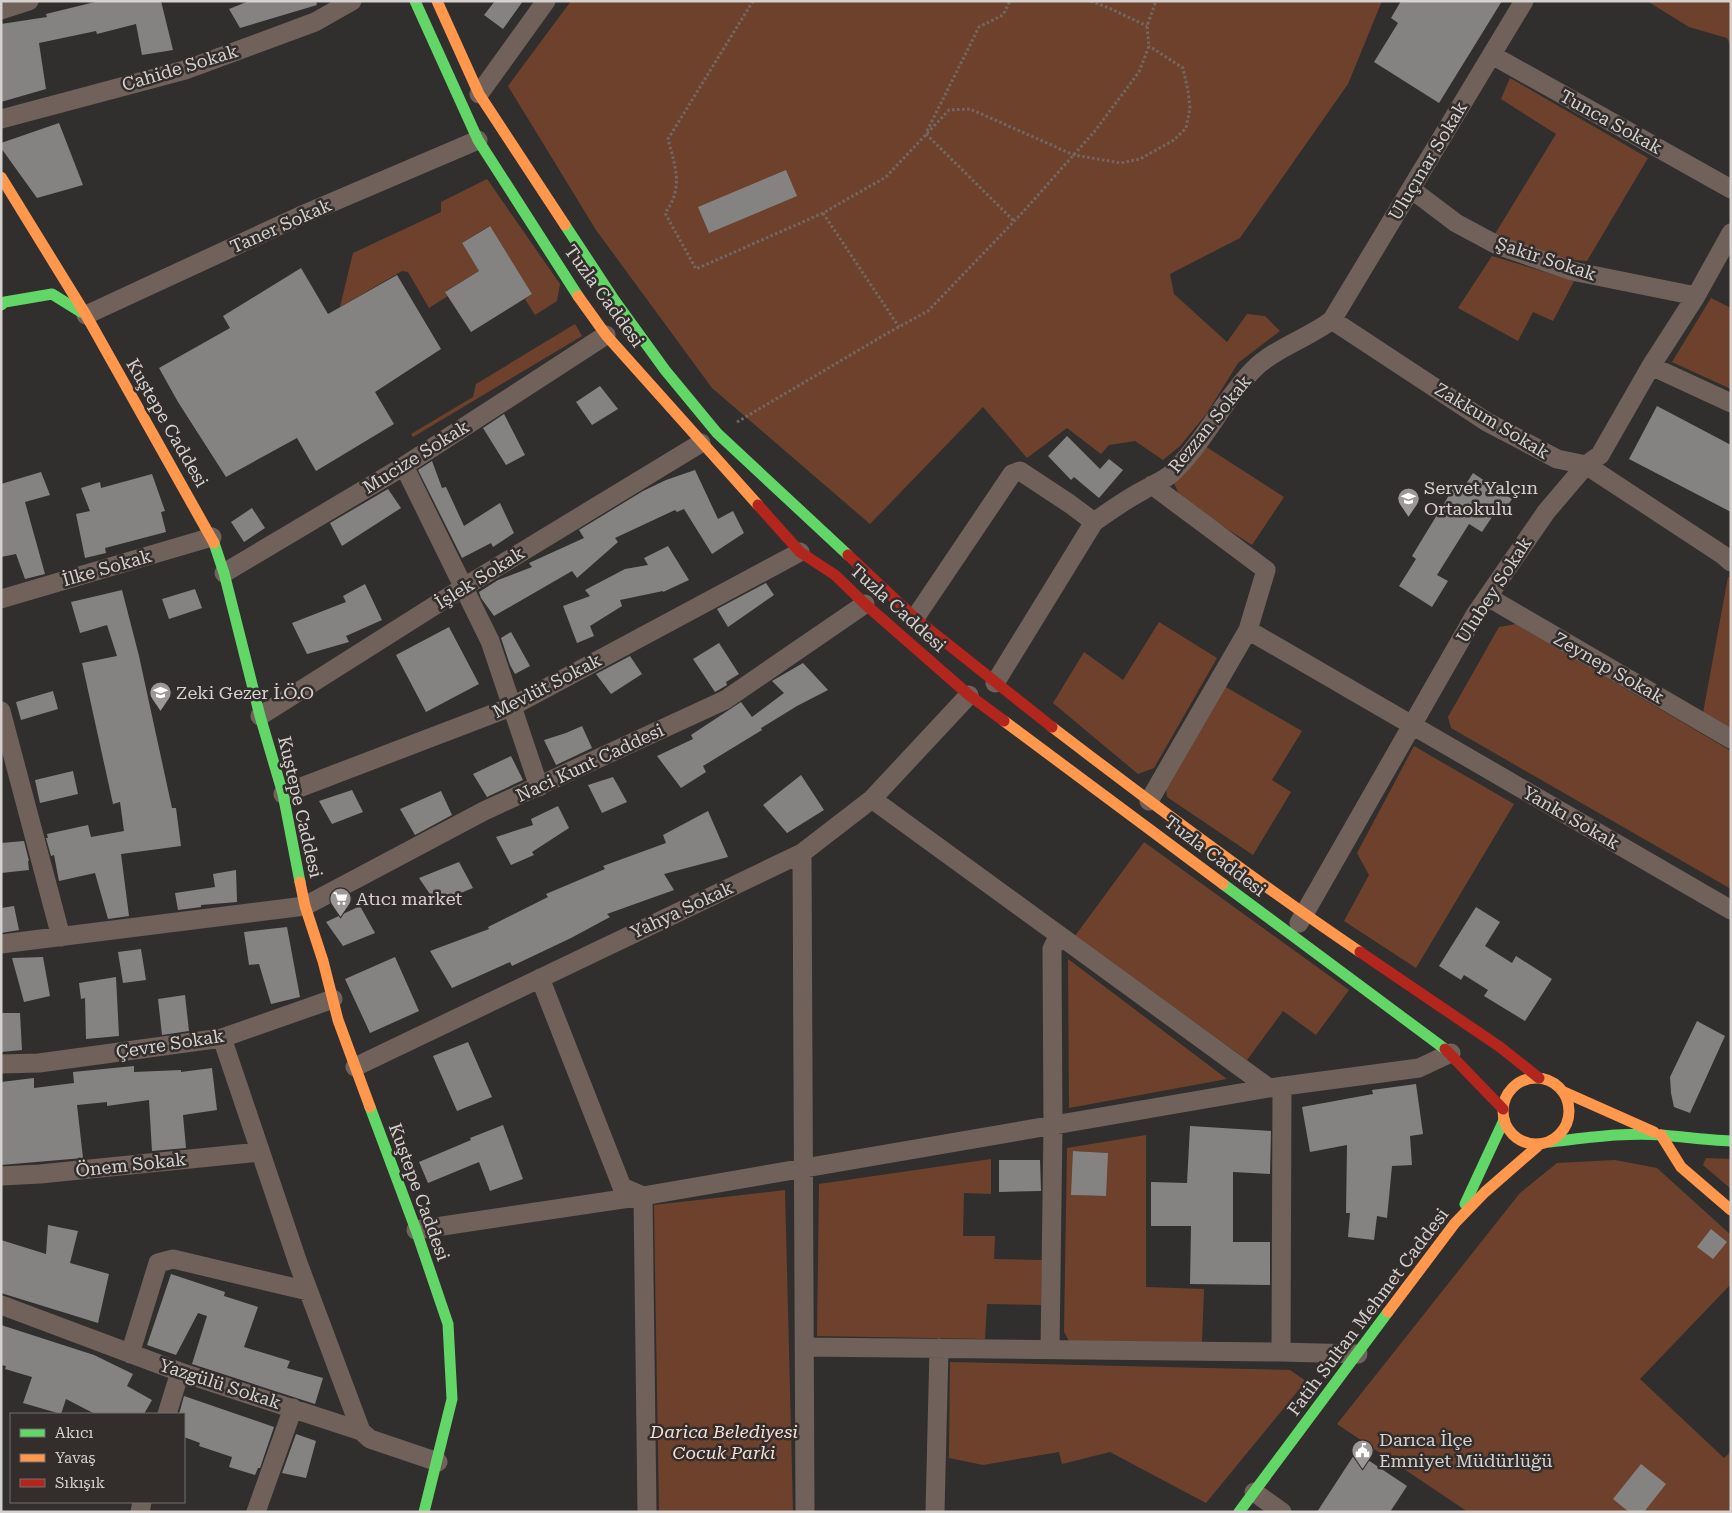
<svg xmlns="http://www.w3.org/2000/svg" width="1732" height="1513" viewBox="0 0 1732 1513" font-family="'Roboto Serif',serif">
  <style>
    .green { fill: #6e412d; fill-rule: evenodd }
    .building { fill: #858382 }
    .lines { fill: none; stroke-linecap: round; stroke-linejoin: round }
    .path { stroke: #726762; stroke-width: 3; stroke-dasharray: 2.5 2.5; stroke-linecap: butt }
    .street { stroke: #71615b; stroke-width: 19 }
    .fast { stroke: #63d668; stroke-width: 11 }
    .slow { stroke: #ff974d; stroke-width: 11 }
    .jam { stroke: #b3261e; stroke-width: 11 }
    .labels { text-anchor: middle; stroke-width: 5; stroke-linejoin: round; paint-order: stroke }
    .street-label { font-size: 18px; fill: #d4d1cf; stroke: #332e2b }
    .poi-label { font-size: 18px; fill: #d4d1cf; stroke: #332e2b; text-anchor: start }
    .park-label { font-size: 18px; font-style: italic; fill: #f6ded4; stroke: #332e2b }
  </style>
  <rect width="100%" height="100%" fill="#312f2d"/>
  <path class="green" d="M571 1H1382L1348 84 1240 238 1170 274 1174 294 1227 342 1247 314 1265 316 1280 331 1238 363 1207 413 1180 446 1163 460 1135 441 1109 445 1101 454 1067 428 1027 458 983 407 870 524 712 388 596 230 508 86Z
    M1647 1H1731V47L1727 38 1689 27Z
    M1510 78 1648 158 1587 261 1561 259 1495 234 1556 134 1501 99Z
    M487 179 560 284 557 301 535 315 525 299 532 294 489 226 462 243 479 271 446 291 448 296 429 308 408 272 402 271 340 307 353 253 441 212V202Z
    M1492 256 1574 281 1553 321 1533 312 1518 341 1458 308Z
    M1711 298 1731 308V389L1672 362Z
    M575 324 582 336 413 437 411 434 473 397 476 384Z
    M1205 446 1284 497 1252 545 1181 499 1174 483Z
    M1728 577 1731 578V730L1703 713Z
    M1159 622 1217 658 1154 768 1138 774 1053 703 1084 652 1123 680Z
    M1516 624 1731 751V889L1451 728 1448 717 1499 627Z
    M1224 686 1302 731 1272 780 1291 792 1253 855 1167 797 1166 788Z
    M1414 746 1514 804 1416 968 1344 921 1369 875 1357 853Z
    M1144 842 1349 990 1316 1035 1283 1011 1247 1060 1075 936Z
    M1068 959 1227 1079 1069 1108Z
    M1146 1135V1287L1204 1289 1202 1342 1069 1341 1064 1332 1067 1148ZM1074 1151 1107 1153 1105 1196 1072 1195Z
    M1706 1158 1731 1159V1189L1703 1165Z
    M991 1159V1194L964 1193 963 1236H995L994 1259 1042 1260 1041 1305 987 1304 985 1339 817 1336 819 1184Z
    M1615 1160 1657 1168 1731 1235V1284L1640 1379 1724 1458 1731 1451V1512H1468L1337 1424 1520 1193 1557 1163Z
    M785 1190 793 1512H659L654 1205Z
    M950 1362 1290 1370 1306 1381 1206 1503 1110 1452 1062 1464 1059 1452 983 1465 949 1458Z"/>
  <path class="building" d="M99 1H161L173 50 142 55 136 24 97 34 96 31 39 43 46 89 1 102V24L47 17 46 14Z
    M249 1H316L317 5 240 28 229 9Z
    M495 1H523L503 29 484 15Z
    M1401 1H1502L1439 103 1374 62 1398 23 1391 18Z
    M59 123 83 185 37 198 1 148V143Z
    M786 170 797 196 709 233 698 207Z
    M490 226 532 294 471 332 445 292 479 271 462 243Z
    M301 268 328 314 397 275 441 349 375 392 394 424 316 471 297 438 226 477 178 402 159 368 230 328 223 316Z
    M600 386 618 409 592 425 576 402Z
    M1657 406 1731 445V512L1629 459Z
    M504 414 525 455 506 465 483 428Z
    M1067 436 1100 469 1109 459 1123 470 1099 498 1074 477 1071 480 1048 456Z
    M432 461 442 488 446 487 464 526 500 503 514 533 493 547 491 543 462 558 418 470Z
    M695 470 718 519 733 511 744 533 712 554 684 509 677 512 675 510 615 538 618 542 577 578 572 571 494 616 481 598 479 592 498 580 532 567 529 563 584 538 579 530 643 491 666 480Z
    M41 472 50 495 25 502 45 574 25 579 16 554 1 557V484Z
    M1473 473 1512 499 1501 515 1496 511 1482 532 1469 524 1437 575 1448 581 1432 607 1399 586 1416 559 1412 556 1454 487 1461 492Z
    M152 474 165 511 161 512 166 532 105 548 106 553 85 558 76 514 90 511 81 488 100 482 101 488Z
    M388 489 401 508 342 546 330 523Z
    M252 508 265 528 244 542 231 522Z
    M668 546 689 580 663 592V591L620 600 622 606 590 626 594 636 577 643 563 606 590 596 585 590 625 569 648 565 644 558Z
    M766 583 774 595 728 627 717 609Z
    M365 584 382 620 346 636 349 642 307 654 292 623 346 602 343 596Z
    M195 589 202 608 169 619 162 599Z
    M122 590 139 656 172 808H176L181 846 121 854 129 916 108 919 95 873 59 881 54 855 51 856 46 838H48L47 834 88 825 91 837 124 831 120 802 113 804 82 663 117 656 107 625 80 633 71 602Z
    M449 627 479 684 426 712 396 655Z
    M511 632 530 666 515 674 510 665 501 638Z
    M719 643 739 674 726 682 727 685 715 692 693 659Z
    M630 656 642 674 611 694 596 674Z
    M803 663 828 690 797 706 761 728 762 730 703 766 706 772 681 788 657 756 693 739 691 735 741 702 752 717 784 693 772 681Z
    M53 691 58 709 21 720 16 702Z
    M582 726 592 748 556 765 544 740 566 733Z
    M511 756 523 780 487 797 473 774Z
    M73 771 78 794 40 803 35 780Z
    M801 775 824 810 787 833 763 805Z
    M613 777 627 802 602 813 588 785Z
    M352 790 363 812 332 824 319 801Z
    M441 791 452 815 415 835 400 809Z
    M558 806 569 828 532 852 534 855 511 865 496 837 533 825 531 819Z
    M708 811 728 857 664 874 674 890 607 914 610 917 571 938 512 966 510 962 452 988 430 951 489 929 488 927 548 897 546 894 605 869 603 866 666 843 663 835Z
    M24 841 29 861H28L29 870 1 873V843Z
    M459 862 473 888 436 903 419 878Z
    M236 870 237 902 201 905V907L178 910 175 893 215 887 213 874Z
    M14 906 19 930 1 933V908Z
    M360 906 375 933 343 946 326 922Z
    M1476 907 1500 922 1485 946 1512 963 1516 956 1552 979 1525 1021 1484 996 1488 990 1464 975 1461 980 1439 966Z
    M287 927 300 997 271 1004 259 964 249 965 244 932Z
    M141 949 146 980 123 983 118 952Z
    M43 957 50 996 24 1002 12 958Z
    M395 957 419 1011 370 1033 345 979Z
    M116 977 119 1036 86 1039 85 998 81 999 79 983Z
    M185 995 189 1031 162 1035 158 999Z
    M1 1013H20L22 1050 1 1052Z
    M1697 1021 1725 1036 1690 1113 1674 1107 1671 1093 1670 1077Z
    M468 1042 492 1097 457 1111 433 1056Z
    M134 1066V1072L181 1070V1072L212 1068 217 1110 183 1115 186 1148 152 1151 149 1100 107 1106V1102L77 1105 83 1158 1 1165V1082L34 1078V1088L74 1083 73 1072Z
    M1416 1084 1423 1134 1410 1136 1412 1165 1392 1166 1387 1218 1377 1216 1374 1240 1348 1237 1350 1213H1346L1347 1145 1310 1152 1302 1107 1373 1094 1372 1090Z
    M503 1125 523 1179 490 1191 479 1162 428 1183 419 1162 471 1140 470 1138Z
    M1190 1126 1271 1131 1270 1174 1233 1172V1242H1270V1285L1190 1284 1191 1226H1151V1182L1187 1183Z
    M1073 1151 1108 1153 1106 1196 1071 1195Z
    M999 1160H1040L1041 1191 999 1192Z
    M48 1225 78 1231 70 1263 109 1274 98 1323 1 1293V1240L46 1254Z
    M1711 1229 1727 1242 1713 1259 1697 1247Z
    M171 1274 225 1292 224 1296 258 1307 244 1347 290 1361 287 1368 323 1378 315 1404 192 1364 207 1316 198 1313 176 1355 147 1345Z
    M1 1325 94 1355 133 1374 127 1386 152 1400 144 1414H95L66 1399 61 1414 23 1403 32 1377 5 1369 6 1366 1 1365Z
    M184 1396 274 1427 260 1468H258L255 1475 229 1467 232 1457 199 1446 200 1443 184 1437V1414H179Z
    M296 1434 316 1441 306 1478 282 1473Z
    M1356 1452 1407 1486 1390 1512H1317Z
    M1641 1464 1666 1484 1644 1512H1629L1613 1499Z"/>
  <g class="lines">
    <path class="path" d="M753 1 668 139C675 166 684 188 665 213L696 269 823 213 886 177 949 110 970 109 1074 155 1121 163 1140 159 1174 140 1186 128 1190 108 1188 91 1183 68 1149 46
      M1091 1 1109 8 1147 26
      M927 131 979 27 1003 15 1010 1
      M926 134 1014 221
      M823 213 899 327
      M737 422 886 334 928 311 1023 212 1094 132 1139 72 1149 46 1147 26 1156 1"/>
    <path class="street" d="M1 10 29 1
      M1492 55 1731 189
      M479 94 546 1
      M1 119 185 70 315 22 352 1
      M1411 189 1456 223 1497 245 1572 271 1696 296
      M86 315 300 216 478 140
      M1332 320 1487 422 1557 459 1586 465 1723 555 1731 562
      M1651 366 1731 403
      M404 466 490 641 539 787
      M224 573 404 466 606 335
      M1488 597 1731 739
      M1 599 212 537
      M915 618 1012 474 1020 471 1070 504 1094 522
      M1248 630 1731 910
      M995 683 1094 522C1110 511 1125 500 1142 491 1151 485 1164 481 1172 473 1203 444 1222 402 1252 371 1274 348 1307 339 1332 320L1524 1
      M1 711 61 937
      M260 716 464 587 701 443
      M283 794 511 707 800 552
      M872 799 1269 1088
      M1149 801 1248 630 1266 570 1152 485
      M802 853 805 1512
      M1299 923 1475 615 1546 512 1586 465 1600 455 1651 366 1696 296 1731 233
      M1 944 305 906 484 811 725 700 865 604
      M540 978 622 1187 643 1196 647 1512
      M222 1038 298 1263 361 1431
      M1 1064 39 1063 222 1038 333 999
      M355 1067 802 853 872 799 969 695
      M1282 1086 1281 1352 1358 1354
      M1 1176 40 1174 260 1152
      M416 1230 643 1196 1269 1088 1419 1068 1451 1053
      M1 1305 180 1372 361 1431 370 1439 438 1462
      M804 1347 1281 1352
      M1050 1350 1053 1126 1052 949 1059 935
      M130 1354 158 1263 173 1259 308 1291
      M167 1414 180 1372
      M1254 1492 1282 1512
      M140 1512 142 1502
      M256 1512 293 1408
      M935 1512 939 1348"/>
    <path class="fast" d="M415 1 478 140 578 296
      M565 225 615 301 665 370 717 433 848 555
      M1 305 5 302 52 294 81 312
      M214 543 224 573 260 716 283 794 300 882
      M1223 884 1445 1049
      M370 1107 416 1230 448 1324 452 1399 424 1512
      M1550 1142C1587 1138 1625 1132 1662 1135 1685 1137 1708 1140 1731 1141
      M1465 1204 1504 1120
      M1239 1512 1388 1312"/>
    <path class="slow" d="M437 1 479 94 565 225
      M1 177 86 315 214 543
      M578 296 606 335 758 505
      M1004 721 1223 884
      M1052 727C1153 804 1255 881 1360 952
      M300 882 305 906 323 961 338 1020 370 1107
      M1503 1111a33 33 0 1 1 66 0a33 33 0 1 1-66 0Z
      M1564 1092 1654 1132
      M1661 1135 1681 1167 1731 1210
      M1388 1312 1455 1223 1485 1192 1539 1145"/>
    <path class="jam" d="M758 505 800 552 835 575 865 604 969 695 1004 721
      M848 555 915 618 1052 727
      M1360 952 1500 1047 1539 1078
      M1445 1049 1503 1109"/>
  </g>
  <defs>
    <symbol id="school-pin" viewBox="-11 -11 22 30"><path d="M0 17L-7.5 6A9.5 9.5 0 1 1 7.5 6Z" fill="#9b9896" stroke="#332e2b"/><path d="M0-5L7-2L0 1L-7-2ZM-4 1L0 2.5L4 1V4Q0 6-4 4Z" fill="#fff"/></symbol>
    <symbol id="supermarket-pin" viewBox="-11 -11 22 30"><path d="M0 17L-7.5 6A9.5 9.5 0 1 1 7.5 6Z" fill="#9b9896" stroke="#332e2b"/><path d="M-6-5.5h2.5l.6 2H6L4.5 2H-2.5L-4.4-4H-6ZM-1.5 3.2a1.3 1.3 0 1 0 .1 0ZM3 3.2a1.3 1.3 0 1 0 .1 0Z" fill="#fff"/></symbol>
    <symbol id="civic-pin" viewBox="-11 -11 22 30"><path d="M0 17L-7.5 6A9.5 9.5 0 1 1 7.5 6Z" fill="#9b9896" stroke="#332e2b"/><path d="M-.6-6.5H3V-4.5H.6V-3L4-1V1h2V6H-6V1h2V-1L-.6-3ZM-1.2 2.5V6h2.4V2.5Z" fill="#fff"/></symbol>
  </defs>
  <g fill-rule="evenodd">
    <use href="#school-pin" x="1396" y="486" width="25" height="34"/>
    <use href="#school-pin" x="148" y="680" width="25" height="34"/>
    <use href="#supermarket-pin" x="328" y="886" width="25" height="34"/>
    <use href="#civic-pin" x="1350" y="1438" width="25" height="34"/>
  </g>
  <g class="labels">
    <g class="street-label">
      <text transform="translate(180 68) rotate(-17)" y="6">Cahide Sokak</text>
      <text transform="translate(1611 122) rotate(29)" y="6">Tunca Sokak</text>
      <text transform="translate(1428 161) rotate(-59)" y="6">Uluçınar Sokak</text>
      <text transform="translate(281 226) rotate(-24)" y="6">Taner Sokak</text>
      <text transform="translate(1546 259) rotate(18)" y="6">Şakir Sokak</text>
      <text transform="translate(604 296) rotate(54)" y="6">Tuzla Caddesi</text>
      <text transform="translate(1492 421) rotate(31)" y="6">Zakkum Sokak</text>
      <text transform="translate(167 423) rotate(60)" y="6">Kuştepe Caddesi</text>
      <text transform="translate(1210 424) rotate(-51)" y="6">Rezzan Sokak</text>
      <text transform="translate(416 457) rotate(-32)" y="6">Mucize Sokak</text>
      <text transform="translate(107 568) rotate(-16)" y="6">İlke Sokak</text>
      <text transform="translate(480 578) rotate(-32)" y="6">İşlek Sokak</text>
      <text transform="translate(1494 590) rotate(-57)" y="6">Ulubey Sokak</text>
      <text transform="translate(898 608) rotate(42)" y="6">Tuzla Caddesi</text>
      <text transform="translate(1609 668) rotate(30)" y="6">Zeynep Sokak</text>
      <text transform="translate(547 686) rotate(-27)" y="6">Mevlüt Sokak</text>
      <text transform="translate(590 763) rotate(-25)" y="6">Naci Kunt Caddesi</text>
      <text transform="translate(300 807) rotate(77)" y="6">Kuştepe Caddesi</text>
      <text transform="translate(1571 818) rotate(30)" y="6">Yankı Sokak</text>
      <text transform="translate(1215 856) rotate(37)" y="6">Tuzla Caddesi</text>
      <text transform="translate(682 910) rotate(-25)" y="6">Yahya Sokak</text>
      <text transform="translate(170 1044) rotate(-9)" y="6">Çevre Sokak</text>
      <text transform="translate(131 1165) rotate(-6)" y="6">Önem Sokak</text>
      <text transform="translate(419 1192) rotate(70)" y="6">Kuştepe Caddesi</text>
      <text transform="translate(1368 1312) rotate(-53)" y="6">Fatih Sultan Mehmet Caddesi</text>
      <text transform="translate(220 1384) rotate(18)" y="6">Yazgülü Sokak</text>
    </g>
    <g class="poi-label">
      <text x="1424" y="494">Servet Yalçın<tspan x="1424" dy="21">Ortaokulu</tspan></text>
      <text x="176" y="699">Zeki Gezer İ.Ö.O</text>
      <text x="356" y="905">Atıcı market</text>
      <text x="1379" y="1446">Darıca İlçe<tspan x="1379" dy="21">Emniyet Müdürlüğü</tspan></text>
    </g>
    <g class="park-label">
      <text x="724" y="1438">Darica Belediyesi<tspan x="724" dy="21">Cocuk Parki</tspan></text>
    </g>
  </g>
  <rect width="1732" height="1513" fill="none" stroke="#d4d1cf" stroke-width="5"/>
  <rect x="10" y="1413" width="175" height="90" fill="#332e2b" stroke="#736f6d"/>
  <rect x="20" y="1429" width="25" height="8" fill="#63d668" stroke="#736f6d"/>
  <text x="55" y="1438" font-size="15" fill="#d4d1cf">Akıcı</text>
  <rect x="20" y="1454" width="25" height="8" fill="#ff974d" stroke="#736f6d"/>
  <text x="55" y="1463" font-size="15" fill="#d4d1cf">Yavaş</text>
  <rect x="20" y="1479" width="25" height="8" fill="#b3261e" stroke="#736f6d"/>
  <text x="55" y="1488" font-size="15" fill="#d4d1cf">Sıkışık</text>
</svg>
